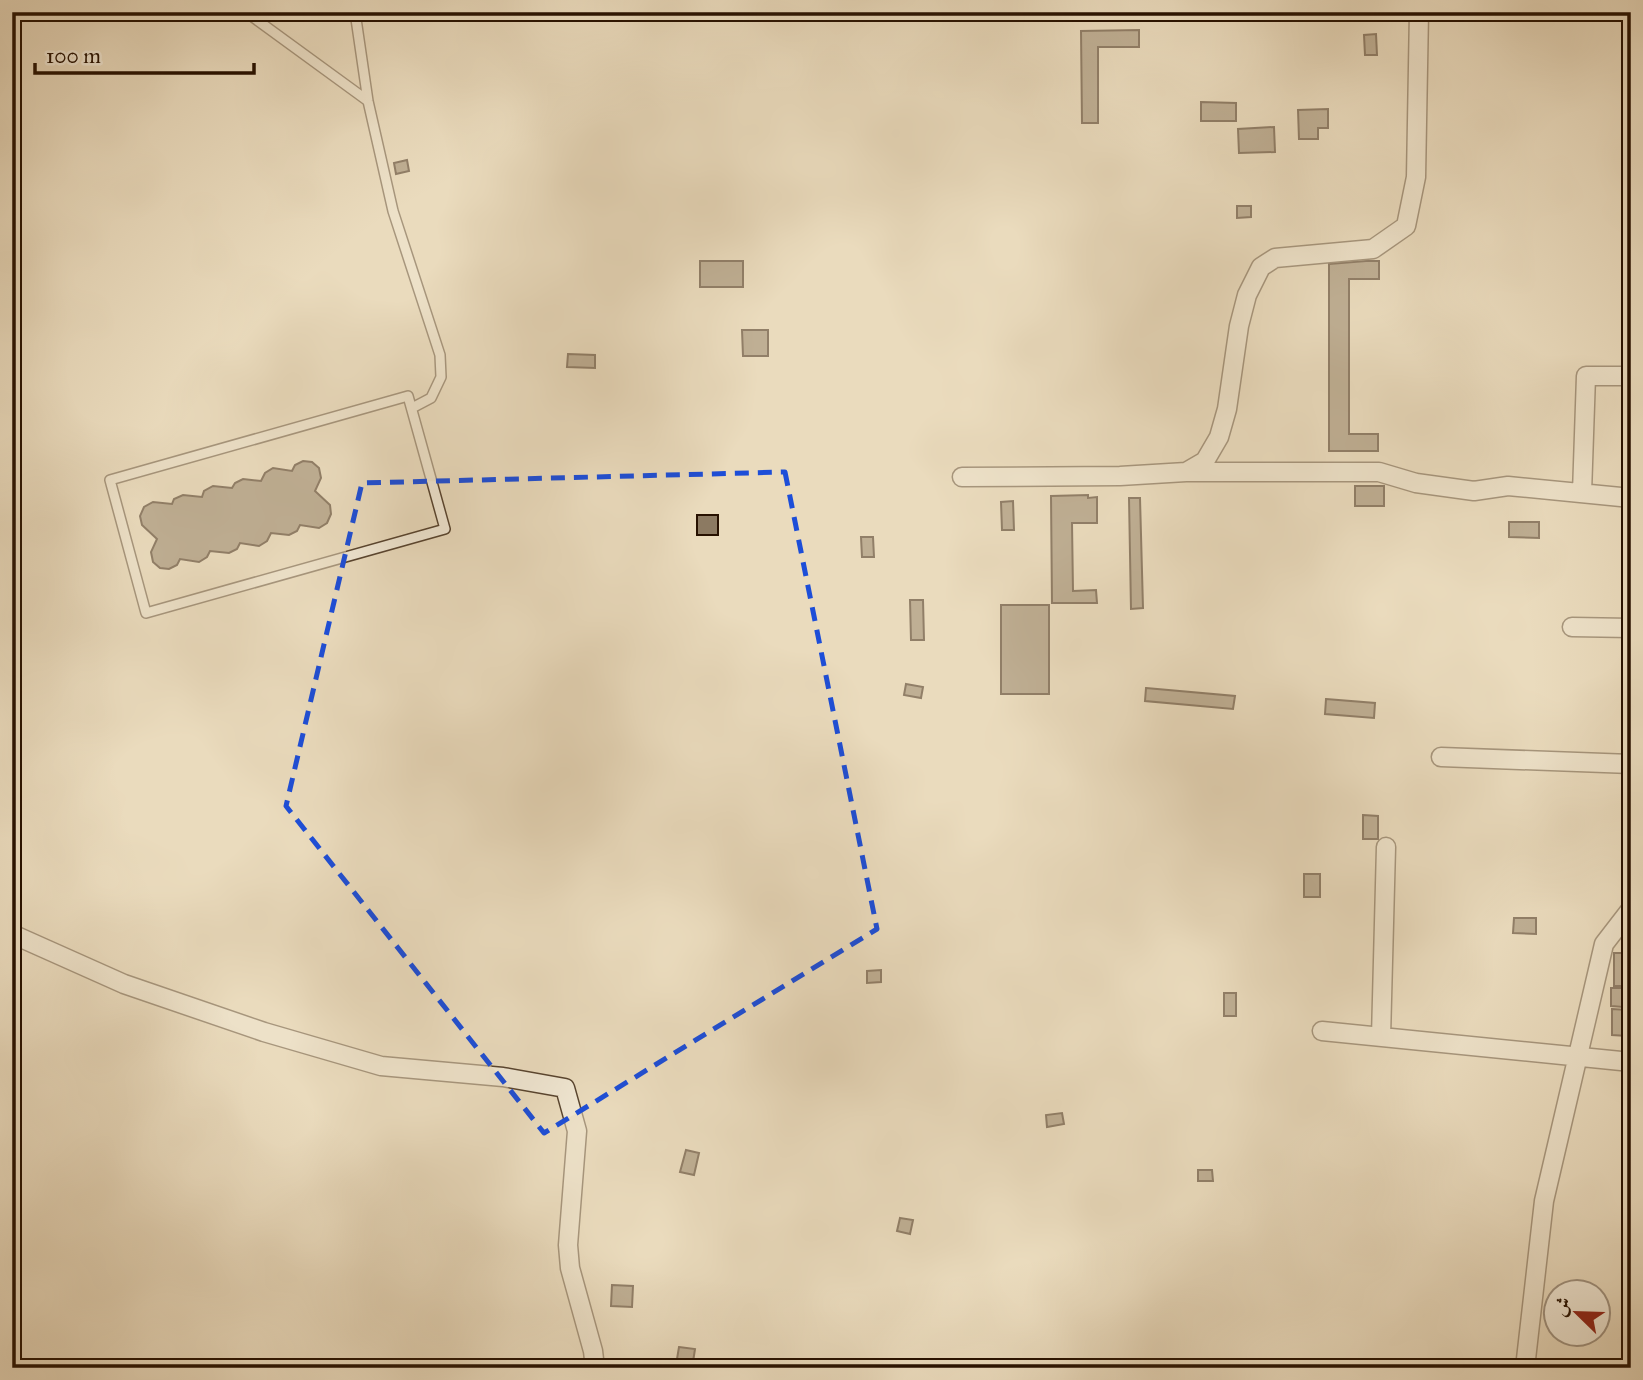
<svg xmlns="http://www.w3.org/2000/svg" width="1643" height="1380" viewBox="0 0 1643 1380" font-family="'IM FELL Great Primer',Amiri,serif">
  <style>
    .building { fill: #8c7a62; stroke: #271100; stroke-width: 2 }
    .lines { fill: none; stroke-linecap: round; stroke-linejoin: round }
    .service-casing { stroke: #58442f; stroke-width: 12 }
    .minor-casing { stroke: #58442f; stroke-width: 21 }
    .service { stroke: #f1e8d4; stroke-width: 9 }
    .minor { stroke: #f1e8d4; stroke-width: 18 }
    .marked { fill: none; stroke: #1d4ed8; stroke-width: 5; stroke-dasharray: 14 9; stroke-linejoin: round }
  </style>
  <rect width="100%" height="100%" fill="#eadbbd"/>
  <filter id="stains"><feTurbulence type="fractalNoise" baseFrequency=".00286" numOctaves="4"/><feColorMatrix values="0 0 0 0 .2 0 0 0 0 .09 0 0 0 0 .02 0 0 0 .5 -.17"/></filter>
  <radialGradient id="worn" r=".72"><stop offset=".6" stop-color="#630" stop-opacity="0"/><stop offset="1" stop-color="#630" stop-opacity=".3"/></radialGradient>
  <path class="building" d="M1139 30V47H1098V123H1082L1081 31Z
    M1376 34 1377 55H1365L1364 35Z
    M1201 102 1236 103V121H1201Z
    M1328 109V128H1318V139H1299L1298 110Z
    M1274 127 1275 152 1239 153 1238 129Z
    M407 160 409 171 396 174 394 163Z
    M1237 206H1251V217L1237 218Z
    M700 261H743V287H700Z
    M1366 261H1379V279H1349V434H1378V451H1329V264Z
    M742 330H768V356H743Z
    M568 354 595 355V368L567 367Z
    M303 461 312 462 319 468 321 478 315 491 330 505 331 514 327 523 319 528 300 525 297 531 289 535 271 533 267 541 259 546 240 543 237 549 229 553 210 551 207 557 199 562 180 559 177 565 169 569 160 568 153 562 151 552 157 539 142 525 140 516 144 507 153 502 172 504 174 499 183 495 202 497 204 491 213 486 232 488 235 483 243 479 261 481 265 473 273 468 292 471 295 465Z
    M1355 486H1384V506H1355Z
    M1088 495V498L1097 497V523H1072L1073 591 1096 590 1097 603H1052L1051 496Z
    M1129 498H1140L1143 608 1131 609Z
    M1013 501 1014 530H1002L1001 502Z
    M697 515H718V535H697Z
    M1509 522H1539V538L1509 537Z
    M861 537H873L874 557H862Z
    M910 600H923L924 640H911Z
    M1001 605H1049V694H1001Z
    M906 684 923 687 921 698 904 695Z
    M1146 688 1235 696 1233 709 1145 701Z
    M1326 699 1375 703 1374 718 1325 714Z
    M1363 815 1378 816V839H1363Z
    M1304 874H1320V897H1304Z
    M1514 918H1536V934L1513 933Z
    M1614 953H1631V969H1627V986H1614Z
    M881 970V982L867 983V971Z
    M1611 988H1623V1007L1611 1006Z
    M1224 993H1236V1016H1224Z
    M1612 1009 1628 1010 1627 1036 1612 1035Z
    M1062 1113 1064 1124 1047 1127 1046 1115Z
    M686 1150 699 1153 694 1175 680 1172Z
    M1198 1170H1212L1213 1181H1198Z
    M900 1218 913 1220 910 1234 897 1231Z
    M612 1285 633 1286 632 1307 611 1306Z
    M679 1347 695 1349 693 1362 677 1359Z"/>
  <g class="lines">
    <defs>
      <path id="service" d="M246 12 368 101
        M355 12 368 101 393 211 440 355 441 377 431 398 412 408
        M408 396 445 529 146 613 110 480Z"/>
      <path id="minor" d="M1186 472H1379L1416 483 1474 491 1508 486 1631 498
        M962 477 1120 476 1186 472 1205 461 1219 437 1227 409 1239 326 1247 295 1261 267 1275 258 1373 249 1406 226 1416 177 1419 12
        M1582 493 1586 376H1631
        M1572 627 1631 628
        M1441 757 1631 764
        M12 934 124 984 264 1032 381 1066 503 1077 565 1088 577 1131 568 1245 570 1268 593 1351 595 1368
        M1322 1031 1631 1062
        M1381 1037 1386 847
        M1525 1368 1544 1201 1604 944 1631 909"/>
    </defs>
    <use href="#service" class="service-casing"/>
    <use href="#minor" class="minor-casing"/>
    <use href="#service" class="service"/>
    <use href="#minor" class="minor"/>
  </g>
  <path d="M0 0H1643V1380H0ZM785 472 877 929 544 1133 286 806 362 483Z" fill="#eadbbd" fill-opacity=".55" fill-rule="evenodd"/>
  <path class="marked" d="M785 472 877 929 544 1133 286 806 362 483Z"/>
  <rect width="1643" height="1380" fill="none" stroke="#eadbbd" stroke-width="42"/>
  <rect x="14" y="14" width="1615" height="1352" fill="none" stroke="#271100" stroke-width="3.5"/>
  <rect x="21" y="21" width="1601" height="1338" fill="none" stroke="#271100" stroke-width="2"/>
  <g transform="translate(1577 1313) rotate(293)"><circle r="33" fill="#f1e8d4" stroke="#a0927f" stroke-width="2"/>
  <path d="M0-5L12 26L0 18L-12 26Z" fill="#8f2418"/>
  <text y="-10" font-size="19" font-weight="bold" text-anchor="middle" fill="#271100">ش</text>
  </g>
  <path d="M35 63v10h219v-10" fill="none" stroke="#271100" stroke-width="3.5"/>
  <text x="46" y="63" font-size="21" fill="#271100" stroke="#f1e8d4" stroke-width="5" paint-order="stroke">100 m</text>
  <rect width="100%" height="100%" filter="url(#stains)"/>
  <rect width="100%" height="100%" fill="url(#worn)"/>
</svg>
